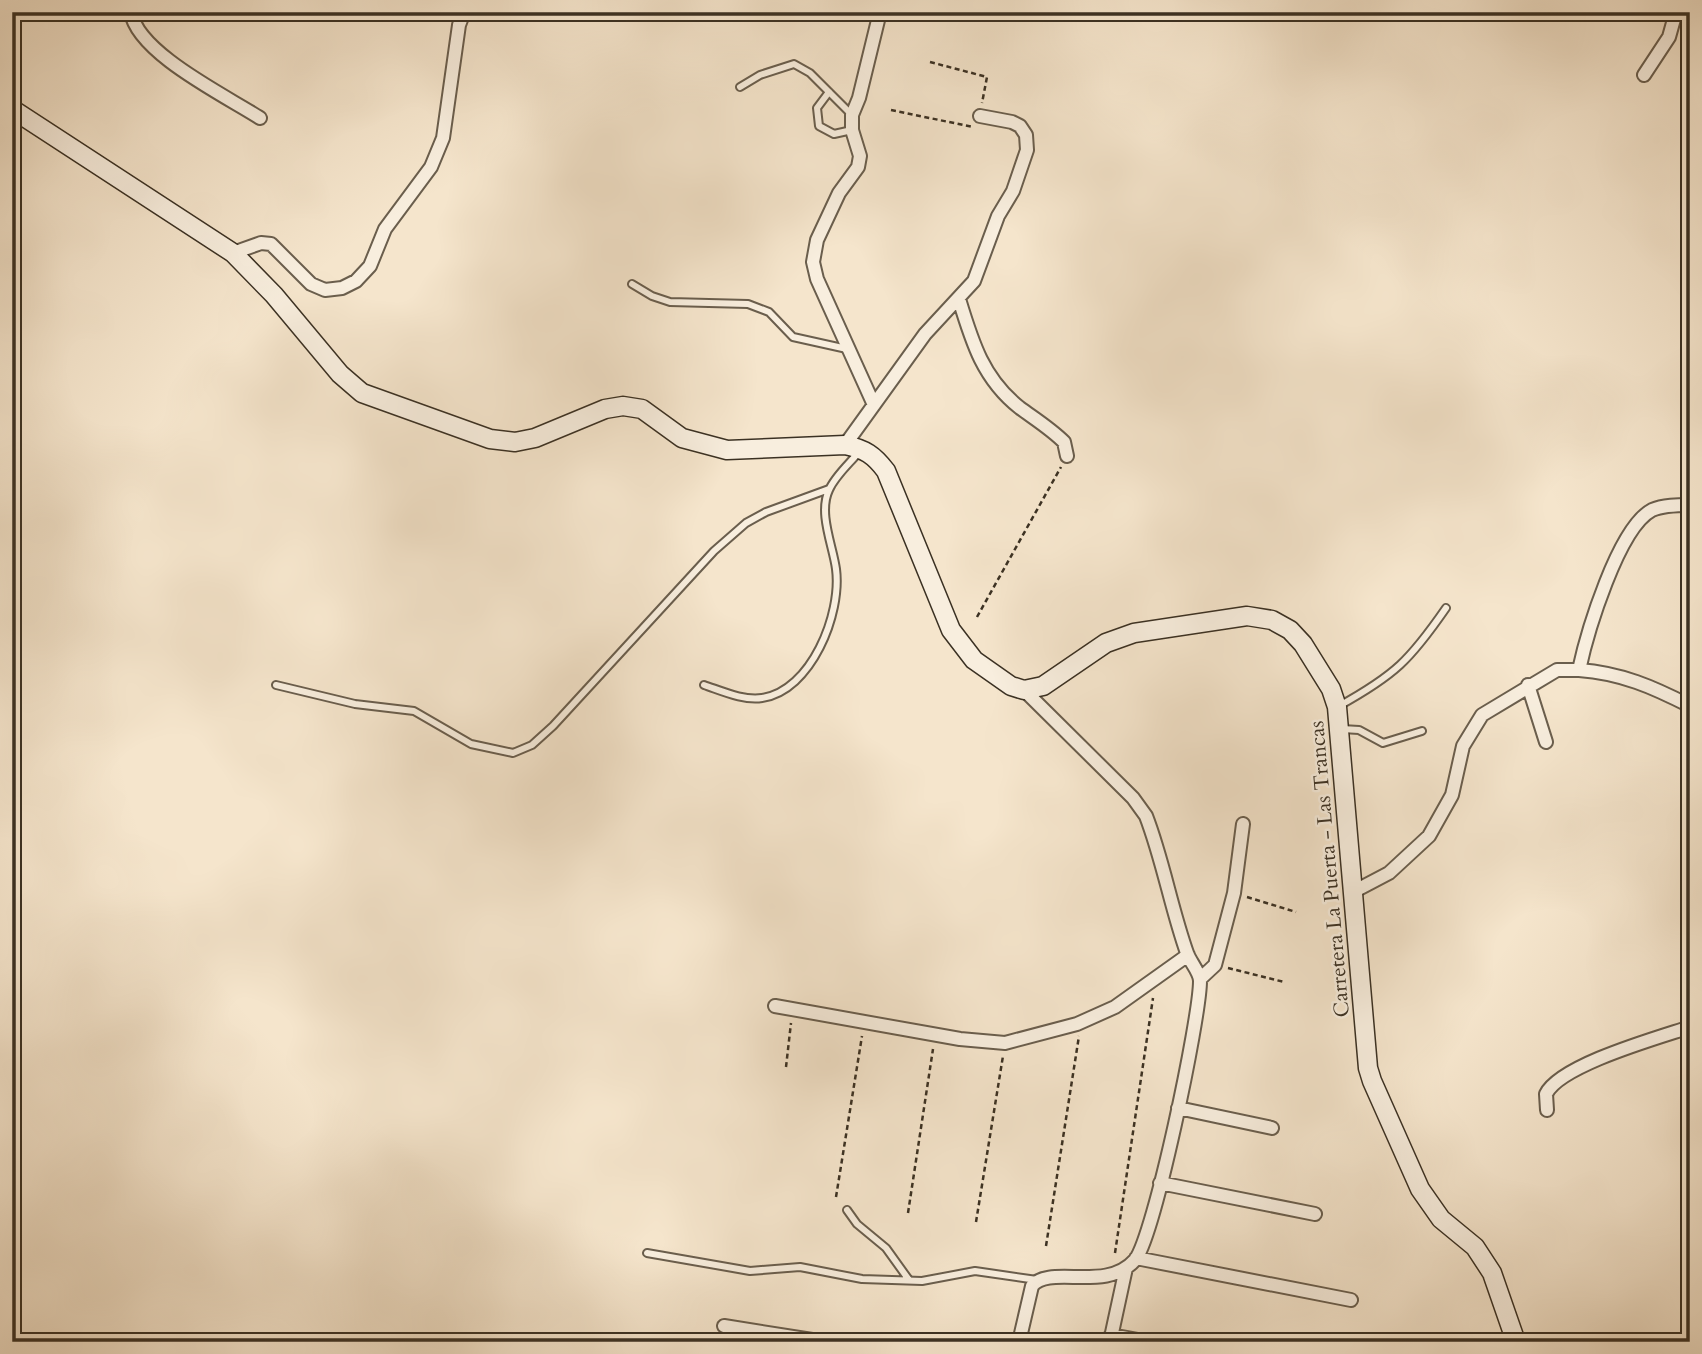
<svg xmlns="http://www.w3.org/2000/svg" width="1702" height="1354" viewBox="0 0 1702 1354" font-family="Cardo,serif">
  <style>
    .lines { fill: none; stroke-linecap: round; stroke-linejoin: round }
    .lane-casing { stroke: #6a5e4d; stroke-width: 10 }
    .street-casing { stroke: #6a5e4d; stroke-width: 16 }
    .secondary-casing { stroke: #3b3123; stroke-width: 21 }
    .path { stroke: #3b3123; stroke-width: 2.5; stroke-dasharray: 5 3.5; stroke-linecap: butt }
    .lane { stroke: #f8eede; stroke-width: 6 }
    .street { stroke: #f8eede; stroke-width: 12 }
    .secondary { stroke: #f8eede; stroke-width: 18 }
    .labels { text-anchor: middle; stroke-width: 5; stroke-linejoin: round; paint-order: stroke }
    .street-label { font-size: 21px; fill: #3b3123; stroke: #f8eede }
  </style>
  <rect width="100%" height="100%" fill="#f5e5cc"/>
  <filter id="stains"><feTurbulence type="fractalNoise" baseFrequency=".00286" numOctaves="4"/><feColorMatrix values="0 0 0 0 .2 0 0 0 0 .09 0 0 0 0 .02 0 0 0 .5 -.17"/></filter>
  <radialGradient id="worn" r=".72"><stop offset=".6" stop-color="#630" stop-opacity="0"/><stop offset="1" stop-color="#630" stop-opacity=".3"/></radialGradient>
  <g class="lines">
    <defs>
      <path id="lane" d="M740 87 760 75 794 64 810 73 852 115
        M829 92 817 108 819 126 834 134 852 130
        M632 284 652 296 670 302 748 304 769 312 793 337 847 349
        M276 685 355 704 414 711 471 744 513 753 532 745 553 726 714 551 746 523 766 512 829 489
        M704 685C722 691 744 701 762 698 811 691 842 614 836 569 833 546 818 513 829 490 835 476 849 464 859 452
        M1339 706C1395 675 1410 660 1446 608
        M1342 729 1359 730 1383 743 1422 731
        M847 1210 857 1224 886 1248 909 1280
        M647 1253 750 1271 800 1267 862 1279 922 1281 975 1271 1037 1280"/>
      <path id="street" d="M131 12C137 53 226 96 260 118
        M1644 75 1669 37 1676 12
        M233 253 261 243 271 244 311 284 325 290 342 288 356 281 370 266 385 229 431 167 443 138 459 25 464 12
        M959 299C972 342 983 379 1020 408 1035 419 1051 429 1064 442L1067 456
        M874 405 817 279 813 262 817 240 839 193 858 167 860 156 852 130V115L859 98 880 12
        M845 445 925 334 974 281 998 216 1013 191 1027 150 1026 135 1020 126 1012 122 980 116
        M1579 670C1621 673 1653 687 1690 706
        M1528 685 1546 742
        M1351 893 1389 873 1429 836 1452 795 1463 746 1482 715 1557 670H1579C1587 633 1618 528 1652 510 1663 505 1678 505 1690 505
        M1200 979 1215 965 1234 893 1243 824
        M775 1006 960 1039 1005 1043 1077 1024 1115 1007 1188 955
        M1178 1108 1272 1128
        M1547 1110 1546 1094C1560 1065 1657 1038 1690 1027
        M1160 1183 1315 1214
        M1136 1258 1351 1300
        M724 1326 825 1342
        M1111 1335 1149 1342
        M1019 1342 1032 1286C1050 1264 1106 1293 1135 1260 1154 1237 1200 1018 1200 981 1200 972 1190 962 1187 953 1171 908 1163 860 1146 816L1133 798 1024 690
        M1110 1342 1126 1268"/>
      <path id="secondary" d="M12 109 233 253 274 295 340 374 362 393 490 439 515 442 535 438 605 409 623 406 642 409 682 438 727 450 845 445C865 449 874 455 886 471L951 630 974 660 1011 686 1024 690 1043 686 1106 643 1134 633 1247 616 1272 620 1290 630 1303 644 1331 689 1337 707 1368 1068 1372 1081 1420 1189 1441 1219 1475 1247 1492 1273 1516 1342"/>
    </defs>
    <use href="#lane" class="lane-casing"/>
    <use href="#street" class="street-casing"/>
    <use href="#secondary" class="secondary-casing"/>
    <path class="path" d="M930 62 987 77 982 103
      M891 110 973 127
      M977 617 1061 467
      M1247 897 1296 912
      M1228 968 1284 982
      M786 1067 791 1023
      M836 1197 862 1036
      M908 1213 933 1049
      M976 1222 1003 1056
      M1046 1246 1079 1036
      M1115 1253 1153 998"/>
    <use href="#lane" class="lane"/>
    <use href="#street" class="street"/>
    <use href="#secondary" class="secondary"/>
  </g>
  <g class="labels">
    <g class="street-label">
      <text transform="translate(1329 869) rotate(-95)" y="7">Carretera La Puerta - Las Trancas</text>
    </g>
  </g>
  <rect width="1702" height="1354" fill="none" stroke="#f5e5cc" stroke-width="42"/>
  <rect x="14" y="14" width="1674" height="1326" fill="none" stroke="#3b3123" stroke-width="3.5"/>
  <rect x="21" y="21" width="1660" height="1312" fill="none" stroke="#3b3123" stroke-width="2"/>
  <rect width="100%" height="100%" filter="url(#stains)"/>
  <rect width="100%" height="100%" fill="url(#worn)"/>
</svg>
